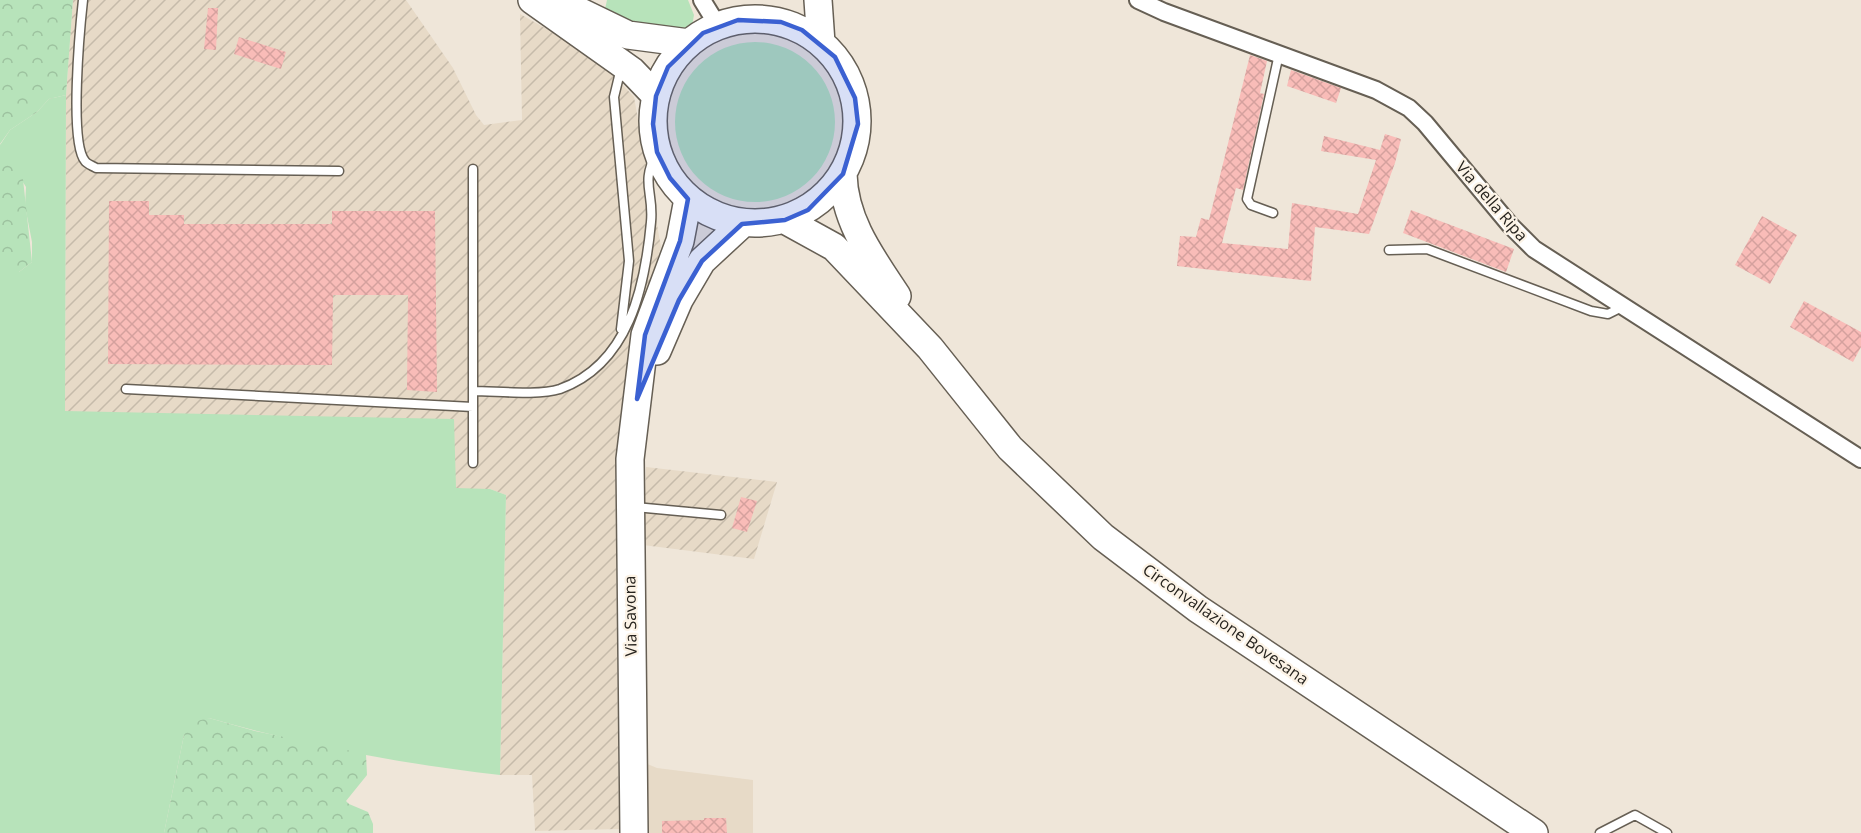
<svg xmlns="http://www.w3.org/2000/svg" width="1861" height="833" viewBox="0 0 1861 833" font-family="'Open Sans',sans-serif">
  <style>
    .built { fill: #e7dac7 }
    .industrial { fill: url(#industrial-furrows) }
    .grass { fill: #b7e3ba }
    .forest { fill: url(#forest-crowns) }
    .building { fill: url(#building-cross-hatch) }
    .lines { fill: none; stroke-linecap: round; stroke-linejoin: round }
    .lane-casing { stroke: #665f54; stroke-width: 11 }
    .street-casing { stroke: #665f54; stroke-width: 20 }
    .primary-casing { stroke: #665f54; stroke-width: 30 }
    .lane { stroke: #fff; stroke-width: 8 }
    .street { stroke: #fff; stroke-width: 16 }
    .primary { stroke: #fff; stroke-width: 27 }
    .marked { fill: #3b61d2; fill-opacity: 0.2; stroke: #3b61d2; stroke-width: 4.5; stroke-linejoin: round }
    .labels { text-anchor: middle; stroke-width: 4.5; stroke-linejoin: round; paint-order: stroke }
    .street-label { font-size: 16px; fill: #26231e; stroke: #fcf3e6 }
  </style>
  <defs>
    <pattern id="industrial-furrows" width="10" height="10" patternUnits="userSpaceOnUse" patternTransform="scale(1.5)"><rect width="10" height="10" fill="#e7dac7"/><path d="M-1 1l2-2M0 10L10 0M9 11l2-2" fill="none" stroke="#c6bbaa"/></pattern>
    <pattern id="forest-crowns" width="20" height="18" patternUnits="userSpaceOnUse" patternTransform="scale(1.5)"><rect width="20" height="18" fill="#b7e3ba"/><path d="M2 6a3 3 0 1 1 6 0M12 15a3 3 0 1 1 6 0" fill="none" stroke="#9dc29f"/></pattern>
    <pattern id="building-cross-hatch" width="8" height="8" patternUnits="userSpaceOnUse" patternTransform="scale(1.5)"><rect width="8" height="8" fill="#f9bcb8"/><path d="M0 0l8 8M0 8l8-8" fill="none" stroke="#d5a19e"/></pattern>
  </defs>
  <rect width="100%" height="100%" fill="#efe6d9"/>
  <path class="built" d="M645 763 657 768 753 780V833H646Z"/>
  <path class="industrial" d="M73 0H406L453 68 476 115 484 125 522 120 520 14 559 36 608 69 634 97 661 247 628 357 615 458 619 829 535 831 532 775H500L506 495 490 489H456L65 411 66 95Z
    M646 467 777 482 754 559 643 545Z"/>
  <path class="grass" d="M607 0H688L694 15 692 26 688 30 655 31 604 14Z
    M675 122a80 80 0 1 1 160 0a80 80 0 1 1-160 0Z
    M66 95 65 411 454 419 456 488 490 489 506 495 500 775C402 764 304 745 209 718L184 735 164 833H0V272H19L32 262V242L25 206 26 187 0 145 10 130 37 112 49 99Z"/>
  <path class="forest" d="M0 0H73L66 95 49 99 37 112 10 130 0 144 22 170 32 262 19 272H0Z
    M209 718 255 731 366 754 367 775 346 801 349 804 368 812 373 824V833H164L184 735 193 722Z"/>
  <path class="building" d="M208 8H218L216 50 204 49Z
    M239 37 286 52 281 69 234 54Z
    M1250 55 1267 61 1260 93 1264 94 1243 190 1236 188 1222 243 1288 249 1292 203 1358 214 1376 160 1321 151 1324 136 1380 150 1385 134 1401 139 1395 163 1369 234 1315 227 1311 281 1177 266 1180 236 1196 237 1201 218 1209 220Z
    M1291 70 1341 88 1336 103 1287 86Z
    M109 201H149V215H184V224H332V211H435L437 392 407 390 408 295H333L332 365 108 364Z
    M1411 210 1514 249 1506 272 1403 233Z
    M1762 216 1797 235 1770 284 1735 265Z
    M1804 301 1861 332V347L1853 362 1790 327Z
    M741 497 757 501 747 532 732 528Z
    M704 818H726L727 833H662V821L704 820Z"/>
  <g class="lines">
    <defs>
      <path id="lane" d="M83 0C80 27 69 142 85 161 87 164 93 166 96 168L339 171
        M621 68 614 97 629 261 621 329
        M473 169V463
        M1273 213 1251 205 1247 199 1279 54
        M1389 250 1427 249 1591 311 1608 314 1624 306
        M126 389 473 407
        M473 391C497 391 538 396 560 389 629 364 645 287 651 222 654 191 640 184 657 152
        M635 507 721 515
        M1600 833 1635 815 1667 833"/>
      <path id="street" d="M702 0 718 26
        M1138 0 1164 12 1376 90 1409 108 1425 123 1510 225 1534 249 1861 459"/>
      <path id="primary" d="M532 0 632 71 656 96
        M556 0 628 35 689 43
        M818 0 821 43
        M653 121a102 102 0 1 1 204 0a102 102 0 1 1-204 0Z
        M843 174C844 221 872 258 897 296
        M785 220 834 247 930 348 1010 448 1103 537 1198 609 1534 833
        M657 351 679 300 702 261 742 224
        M634 833 630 459 645 335 680 241 688 199"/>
    </defs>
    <use href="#lane" class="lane-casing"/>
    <use href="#street" class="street-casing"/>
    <use href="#primary" class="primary-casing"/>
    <use href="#lane" class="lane"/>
    <use href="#street" class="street"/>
    <use href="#primary" class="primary"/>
  </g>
  <path class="marked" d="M738 20 781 22 802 30 835 57 855 98 858 124 843 174 808 210 785 220 742 224 702 261 679 300 637 399 645 335 680 241 688 199 670 178 657 152 653 124 656 96 668 67 703 33Z"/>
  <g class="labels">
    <g class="street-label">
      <text transform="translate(1492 201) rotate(49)" y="6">Via della Ripa</text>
      <text transform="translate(630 616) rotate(-91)" y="6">Via Savona</text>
      <text transform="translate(1226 624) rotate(35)" y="6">Circonvallazione Bovesana</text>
    </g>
  </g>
</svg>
